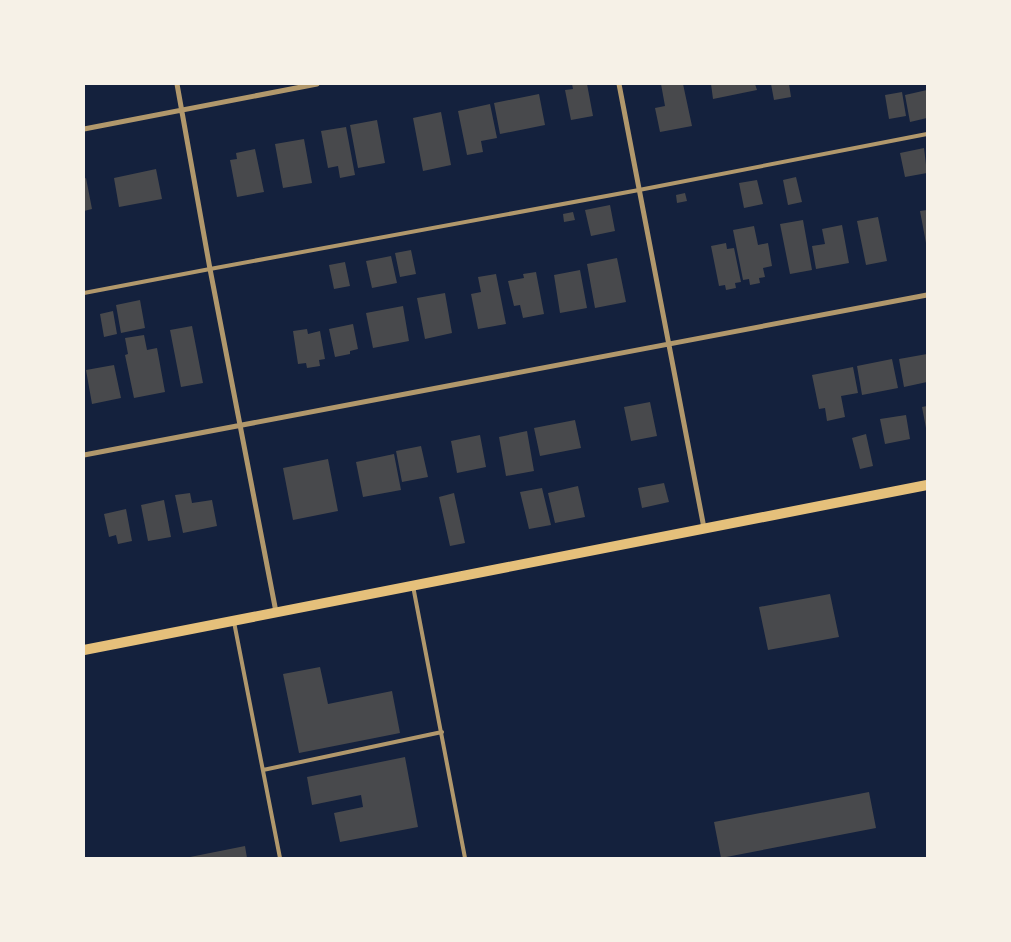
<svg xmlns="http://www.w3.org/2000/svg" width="1011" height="942" viewBox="0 0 1011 942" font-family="'Playfair Display',serif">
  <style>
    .building { fill: #48494c }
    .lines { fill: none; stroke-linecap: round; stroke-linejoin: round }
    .service { stroke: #b1986c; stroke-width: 4 }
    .minor { stroke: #b1986c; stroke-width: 5 }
    .secondary { stroke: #e5c07b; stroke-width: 10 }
  </style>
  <rect width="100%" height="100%" fill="#14213d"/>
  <path class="building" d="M572 84H587L593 116 571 120 565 90 573 89Z
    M661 84H683L692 126 660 132 655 108 665 106Z
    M711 84H755L757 90 713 99Z
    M771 84H789L791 97 774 100Z
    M927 90V118L910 122 905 95Z
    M902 92 906 116 889 119 885 95Z
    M539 94 545 125 500 134 494 103Z
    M490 104 497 138 481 141 483 152 467 155 458 111Z
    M441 112 451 165 423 171 413 118Z
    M377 120 385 163 358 168 350 125Z
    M346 127 355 175 340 178 338 166 328 168 321 131Z
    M304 139 312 183 283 188 275 144Z
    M924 148 927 173 905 177 900 153Z
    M255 149 264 192 237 197 230 160 237 159 236 153Z
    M156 169 162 199 119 207 114 178Z
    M796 177 802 202 788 205 783 180Z
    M86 178 92 209 84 211V179Z
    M757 180 763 204 744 208 739 183Z
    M685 193 687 201 677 203 676 195Z
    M610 205 615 231 591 236 585 210Z
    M927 210V243H926L920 211Z
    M573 212 575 220 564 222 563 214Z
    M878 217 887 261 866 265 857 221Z
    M803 220 812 270 790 274 780 224Z
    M842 225 849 263 816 269 812 246 825 244 822 229Z
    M754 226 758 245 768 243 772 266 763 268 765 277 759 278 760 283 750 285 749 279 743 280 733 230Z
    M726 243 727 249 734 248 741 282 735 283 736 288 726 290 725 285 719 286 711 246Z
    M411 250 416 274 400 277 395 253Z
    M391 256 397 283 372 288 366 261Z
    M617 258 626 302 595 308 587 264Z
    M345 262 350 286 334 289 329 265Z
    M580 270 587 308 560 313 554 275Z
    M536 272 544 314 523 318 520 305 514 306 508 281 524 278 523 274Z
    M496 274 506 324 478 329 471 294 481 292 478 277Z
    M445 293 452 333 425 339 417 298Z
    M140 300 145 328 121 333 116 305Z
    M403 306 409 341 373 348 366 313Z
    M113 311 117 334 104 337 100 314Z
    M353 324 358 349 350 351V354L335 357 329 329Z
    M192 326 203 383 181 387 170 330Z
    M307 329 308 334 320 331 325 359 319 360 320 366 307 368 306 363 298 364 293 331Z
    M144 335 147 350 157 348 165 392 134 398 125 355 128 354 125 338Z
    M927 354V382L904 387 899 359Z
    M892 359 898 388 862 395 857 366Z
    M114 365 121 398 92 404 86 370Z
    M853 367 858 393 841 396 845 417 827 421 825 408 819 409 812 375Z
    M650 402 657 436 631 441 624 407Z
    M927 406V428H926L922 407Z
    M906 415 910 439 885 444 880 419Z
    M575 420 581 448 540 456 534 428Z
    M527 431 534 471 506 476 499 437Z
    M866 434 873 466 860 469 852 438Z
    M480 435 486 467 457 473 451 441Z
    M421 446 428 477 402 482 396 451Z
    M394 454 401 490 363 497 356 462Z
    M328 459 338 511 293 520 283 468Z
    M664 483 669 502 642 508 638 488Z
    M578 486 585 517 555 523 548 493Z
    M542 488 551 525 529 529 520 492Z
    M190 493 192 503 212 500 217 526 183 533 175 495Z
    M454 493 465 543 450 546 439 497Z
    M164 500 171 537 148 541 141 505Z
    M126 509 132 541 118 544 116 535 109 537 104 514Z
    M830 594 839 637 768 650 759 607Z
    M320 667 328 704 392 691 400 733 299 753 283 674Z
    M405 757 418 827 340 842 334 813 363 807 361 795 312 805 307 777Z
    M869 792 876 828 721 858 714 822Z
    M245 846 247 858H190V857Z"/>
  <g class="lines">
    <path class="service" d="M84 293 210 269 639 190 927 134
      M413 586 465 858
      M234 622 280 858
      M263 770 442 732"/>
    <path class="minor" d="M177 84 210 269 276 612
      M619 84 704 528
      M84 129 317 84
      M84 455 927 295"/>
    <path class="secondary" d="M84 650 927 485"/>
  </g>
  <rect width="1011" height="942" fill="none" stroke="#f6f1e7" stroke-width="170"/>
</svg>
